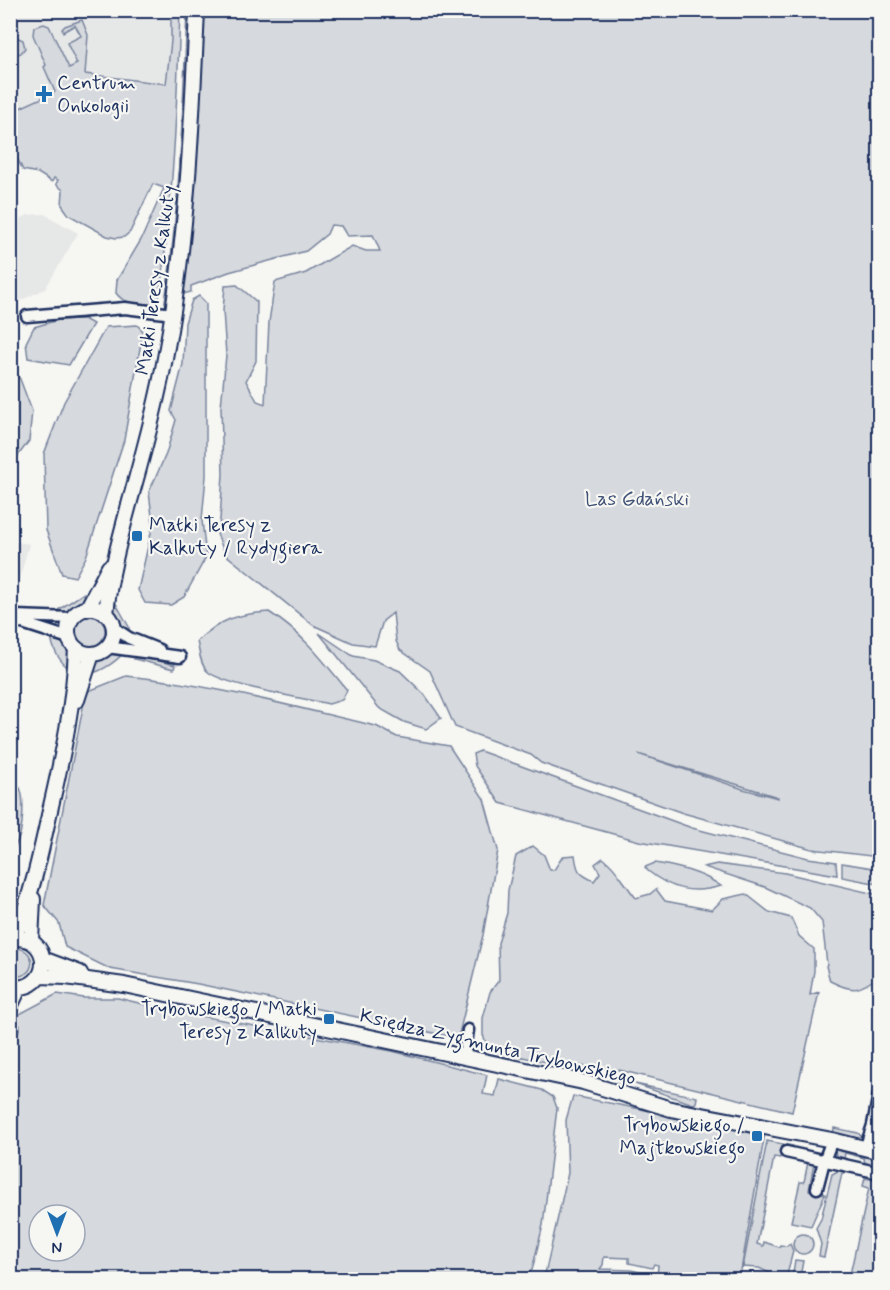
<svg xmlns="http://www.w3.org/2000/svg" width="890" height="1290" viewBox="0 0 890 1290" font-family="Mynerve,sans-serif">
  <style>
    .built { fill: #e6e7e7 }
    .green { fill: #d6d9dd; stroke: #78849e; stroke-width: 1.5; fill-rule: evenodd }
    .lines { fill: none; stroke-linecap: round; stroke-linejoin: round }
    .minor-casing { stroke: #1b2f5e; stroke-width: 15 }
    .tertiary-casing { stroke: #1b2f5e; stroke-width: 18 }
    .minor { stroke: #f6f6f2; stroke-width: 10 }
    .tertiary { stroke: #f6f6f2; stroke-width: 14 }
    .poi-dot { fill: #1f6fb2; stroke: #f6f6f2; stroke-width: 2 }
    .labels { text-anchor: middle; stroke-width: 4.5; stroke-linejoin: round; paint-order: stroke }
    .poi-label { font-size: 20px; fill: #1b2f5e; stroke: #f6f6f2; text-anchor: start }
    .street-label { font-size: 20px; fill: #1b2f5e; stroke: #f6f6f2 }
    .park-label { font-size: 20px; fill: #405177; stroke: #f6f6f2 }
  </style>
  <rect width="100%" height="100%" fill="#f6f6f2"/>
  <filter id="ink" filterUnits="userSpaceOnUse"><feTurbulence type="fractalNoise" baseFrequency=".0167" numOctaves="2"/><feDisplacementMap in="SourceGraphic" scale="12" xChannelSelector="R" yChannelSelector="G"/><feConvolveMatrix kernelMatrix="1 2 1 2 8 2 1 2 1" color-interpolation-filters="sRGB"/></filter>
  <g filter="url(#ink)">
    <path class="built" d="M11 11H171V41L166 84 85 75 30 161 11 170Z
      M44 214 78 233 45 289 11 305V220L13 222 28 215Z
      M10 541 29 544 19 581 11 579Z"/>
    <path class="green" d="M171 11H180C177 106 173 202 159 297L154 301 153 305C140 303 124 305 116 293L117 280 141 240 164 188 153 184 130 232 124 237 116 238 107 236 69 215 62 205 63 190 56 184 58 180 54 178 52 182 38 173 23 170 11 146V68L16 80 12 83 20 108 55 92 44 67 46 65 33 35 34 27 44 24 49 26 69 68 77 64 67 43 81 36 75 25 63 32 62 29 65 26 82 20 88 35 85 74 166 84 171 41Z
      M187 11H190L184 168 169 296 165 301C180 205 183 108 187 11Z
      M203 11H879V857L812 849 683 813 541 763 531 755 455 727 430 671 400 650 396 641 393 613 383 621 375 646 353 643 313 625 225 554 217 534 220 520 223 474 221 407 226 355 223 310 225 286 237 285 257 302 256 361 246 381 257 401 265 404 269 322 275 282 306 273 352 246 366 251H380L373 235 347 236 341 226 331 225 327 234 306 251 229 272 191 286V292L183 294 196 168ZM638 754 778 797V798L743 789Z
      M16 37 23 40 25 48 21 53 11 57V39Z
      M199 296 206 303V476L202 520 206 557 184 597 171 605 145 603 138 590 153 524 149 492 166 454 176 420 171 411 183 364 185 323 192 300Z
      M84 319 93 324 69 365 28 358 26 343 34 327 58 320Z
      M137 325 143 331 124 440 86 557 75 577 62 574 46 530 44 454 64 402 106 327Z
      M10 365 20 379 32 411 29 441 11 465Z
      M84 593H88C83 605 70 616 55 612Z
      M114 600 129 627V633C116 625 112 614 114 600Z
      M269 612C303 634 321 658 347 690L342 700 329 704C305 699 222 685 207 671 200 664 199 650 197 641 221 619 237 614 269 612Z
      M75 631a15 15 0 1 1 30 0a15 15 0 1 1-30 0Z
      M319 633 353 656 374 660 400 671 425 695 441 718 426 729 404 722 379 708Z
      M51 635C66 642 71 652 70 669 59 662 52 648 51 635Z
      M115 652 123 653C117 661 101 672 91 673L96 661Z
      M135 655 175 665 174 669 134 659Z
      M126 676C211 684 293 707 376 726L397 737 449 746 484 799 498 850 483 935 458 1038 198 984 110 969 65 947 59 923 44 905 86 692Z
      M480 751 692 828 808 858 836 862 837 875 639 841 500 803 475 766 473 754Z
      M20 788C25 799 23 832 17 842 14 850 11 852 11 861V804Z
      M533 846 544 855 550 870H554L563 856 575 855C577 872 579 874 594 881L600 873 595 864 603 858C617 868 624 884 636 898L650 894 656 889 665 901 712 910 723 899 746 894 769 912 791 918 799 936 814 949V971L810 995 819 992 792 1112 615 1069 556 1064 489 1050 483 1035V1018L490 992 499 980 498 943 507 913 508 890 516 856Z
      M655 863C678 867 701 872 721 886 692 895 671 889 648 871L645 867Z
      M842 863 879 869V884L842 877Z
      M717 864 785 873 879 895V976C859 991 854 993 830 981L826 966 827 964 822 922 810 908 765 887 704 867Z
      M16 948C41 950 34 983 10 975L11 950Z
      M57 994 84 998H118L168 1010 392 1051 487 1075 483 1094 495 1096 499 1079 542 1090 553 1097 557 1108 543 1225 532 1270 521 1280 11 1279 10 1058 20 1026 14 1017ZM39 1215H75V1251H39Z
      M635 1084 697 1097 696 1103 693 1104Z
      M573 1096 765 1133 740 1276H757L768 1279H657L658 1265 654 1264 652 1268 629 1263V1258L604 1257 603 1265 600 1269 631 1270 647 1274 651 1279 541 1280 545 1274 568 1173 566 1120Z
      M834 1128 858 1133 864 1139 855 1140 833 1134Z
      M767 1141 793 1146 788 1155 781 1154 780 1158 774 1157 757 1244 763 1246 764 1242 779 1247 780 1245 787 1246 790 1244 793 1251 786 1279H782L759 1268 743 1267Z
      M835 1150 879 1160V1161L875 1160 870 1164 865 1163 864 1158 845 1153 844 1158 836 1156Z
      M808 1162 814 1164 809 1190 825 1194 811 1226 791 1222 800 1182H804Z
      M838 1171H846L845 1173H842L824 1257 819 1256 821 1244 816 1228 821 1219 832 1174Z
      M865 1178 879 1181V1247L875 1270 879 1271V1279H849L869 1188 863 1186Z
      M793 1244a10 10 0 1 1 20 0a10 10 0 1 1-20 0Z
      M795 1260 803 1261 800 1277 808 1279H792Z"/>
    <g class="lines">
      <defs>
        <path id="minor" d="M27 316 125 308 173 314
          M15 616 72 618
          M10 619 69 638
          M114 628 129 638 159 650
          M107 647 180 657
          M464 1057 468 1030
          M865 1149 873 1125 880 1089
          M786 1152 880 1173
          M817 1188 824 1161 832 1140"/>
        <path id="tertiary" d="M68 631a23 23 0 1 1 46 0a23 23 0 1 1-46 0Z
          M87 609 109 567
          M106 614C110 572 122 531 133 490 145 447 157 403 165 358 187 243 192 127 197 10
          M77 700 92 654
          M14 938C32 895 41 852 51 806 63 754 74 702 76 648
          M10 939C54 931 54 994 10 987
          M31 941 33 899
          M43 959 80 973
          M40 976 66 977 124 985 583 1082 671 1109 832 1140 880 1152
          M10 1007 19 988"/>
      </defs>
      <use href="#minor" class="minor-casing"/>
      <use href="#tertiary" class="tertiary-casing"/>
      <use href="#minor" class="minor"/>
      <use href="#tertiary" class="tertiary"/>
    </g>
  </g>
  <g class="poi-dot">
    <path d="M41 85h6v6h6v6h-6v6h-6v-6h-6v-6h6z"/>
    <rect x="131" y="530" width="12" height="12" rx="3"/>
    <rect x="323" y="1013" width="12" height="12" rx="3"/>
    <rect x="751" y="1130" width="12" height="12" rx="3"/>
  </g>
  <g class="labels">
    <g class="poi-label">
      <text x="57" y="89">Centrum<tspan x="57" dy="23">Onkologii</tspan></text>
      <text x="149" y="531">Matki Teresy z<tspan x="149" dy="23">Kalkuty / Rydygiera</tspan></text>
      <text x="317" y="1015" text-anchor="end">Trybowskiego / Matki<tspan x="317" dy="23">Teresy z Kalkuty</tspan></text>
      <text x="745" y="1131" text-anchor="end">Trybowskiego /<tspan x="745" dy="23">Majtkowskiego</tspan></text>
    </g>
    <g class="street-label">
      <text transform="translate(155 280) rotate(-82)" y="7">Matki Teresy z Kalkuty</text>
      <text transform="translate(498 1046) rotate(13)" y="7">Księdza Zygmunta Trybowskiego</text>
    </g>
    <g class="park-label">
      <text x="637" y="505">Las Gdański</text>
    </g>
  </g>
  <rect width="890" height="1290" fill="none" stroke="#f6f6f2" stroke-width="36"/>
  <rect x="18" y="18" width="854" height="1254" fill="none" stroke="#1b2f5e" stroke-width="2" filter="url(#ink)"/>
  <g transform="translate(57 1233) rotate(180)"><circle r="28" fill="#f6f6f2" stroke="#9ea6b7" stroke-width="1.5"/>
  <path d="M0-4.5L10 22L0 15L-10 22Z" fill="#1f6fb2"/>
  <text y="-9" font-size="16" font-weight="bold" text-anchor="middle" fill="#1b2f5e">N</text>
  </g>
</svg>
